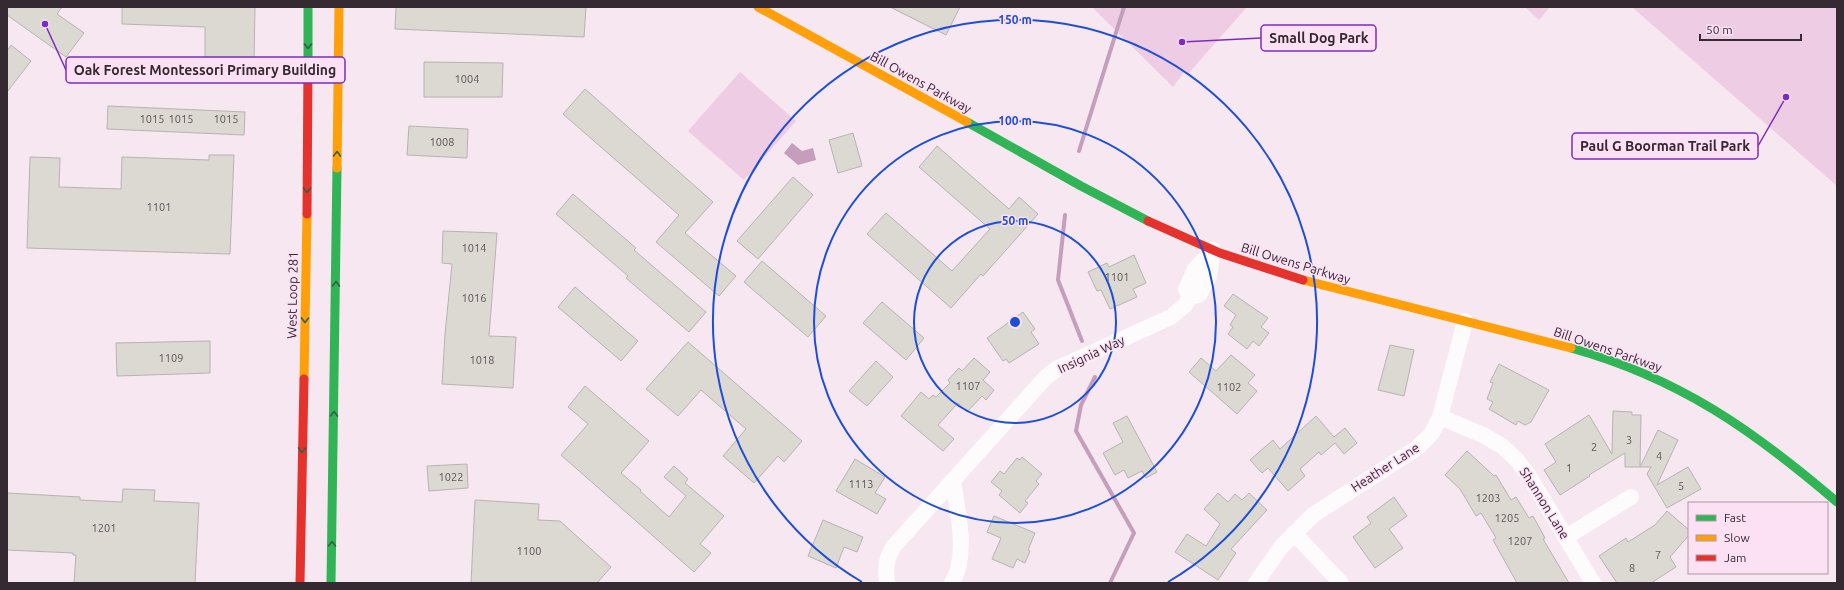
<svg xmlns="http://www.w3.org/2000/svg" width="1844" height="590" viewBox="0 0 1844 590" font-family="Ubuntu,sans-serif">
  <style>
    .green { fill: #edcce4 }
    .water { fill: #c49eba }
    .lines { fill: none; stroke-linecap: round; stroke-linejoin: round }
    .stream { stroke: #c49eba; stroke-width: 4 }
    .building { fill: #dcd8d2; stroke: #b8b3b2 }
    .street { stroke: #fefbfd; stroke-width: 16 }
    .fast { stroke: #30b455; stroke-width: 9 }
    .slow { stroke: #ff9f0a; stroke-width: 9 }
    .jam { stroke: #e5322d; stroke-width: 9 }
    .oneway { stroke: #336140 }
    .ring { fill: none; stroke: #1d4ed8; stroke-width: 2 }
    .labels { text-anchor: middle; stroke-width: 3; stroke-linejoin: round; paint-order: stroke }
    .number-label { font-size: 11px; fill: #5f555a }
    .street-label { font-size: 13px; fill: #352932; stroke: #fce1f4 }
    .centre { fill: #1d4ed8; stroke: #fce1f4; stroke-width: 2 }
    .ring-label { font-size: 12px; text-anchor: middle; font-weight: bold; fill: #1d4ed8; stroke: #fce1f4; stroke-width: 3; stroke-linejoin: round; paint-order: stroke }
    .leader { fill: none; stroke: #7b2cbf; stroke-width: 1.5 }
    .callout-dot { fill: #7b2cbf; stroke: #fce1f4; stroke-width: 1.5 }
    .callout { fill: #fce1f4; stroke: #7b2cbf; stroke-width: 1.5 }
    .callout-label { font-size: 14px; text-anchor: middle; font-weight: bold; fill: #352932 }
  </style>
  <rect width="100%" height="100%" fill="#f6e7f1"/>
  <path class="green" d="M1092 7H1247L1187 75 1184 72 1173 87Z
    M1525 7H1550L1539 20Z
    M1632 7H1837V186Z
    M740 72 796 121 744 180 688 131Z"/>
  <path class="water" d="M792 143 802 151 813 148 816 160 798 165 784 153Z"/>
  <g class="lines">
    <path class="stream" d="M1079 151 1124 7
      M1065 215 1058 280 1082 341
      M1095 377 1081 405 1076 431 1134 533 1110 583"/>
  </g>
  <path class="building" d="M7 7H62L57 14 84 33 66 57 7 15Z
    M122 7H255L254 63H205V27L122 24Z
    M396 7H586L584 37 395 29Z
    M890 7H960L946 35Z
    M11 45 31 61 7 92V51Z
    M424 62 503 63 502 97H424Z
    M585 89 713 202 685 233 736 276 719 296 656 242 679 215 563 114Z
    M108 106 245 112 244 135 107 129Z
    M409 126 468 129 467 158 407 155Z
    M853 133 862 166 838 173 829 140Z
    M937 146 1009 209 1019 197 1038 214 983 276 981 274 951 308 867 234 886 213 952 271 990 229 919 167Z
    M209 155H234L230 254 27 248 30 157 60 158 59 187 121 189 122 157 209 160Z
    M793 177 813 195 758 259 737 241Z
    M573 194 636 248 634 250 706 312 689 332 626 278 628 276 556 214Z
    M443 231 497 233 489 336 516 337 513 388 442 384 445 334 452 264 442 263Z
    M1134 255 1146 283 1133 289 1137 297 1110 309 1101 290 1097 291 1088 272 1107 263 1109 267Z
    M762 261 826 316 808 337 744 282Z
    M575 287 638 341 621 361 558 307Z
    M1233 294 1268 318 1261 327 1269 333 1259 346 1253 341 1247 349 1228 334 1233 327 1230 325 1236 315 1224 306Z
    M882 302 924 338 906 360 863 323Z
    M1023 312 1035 329 1031 332 1039 344 1009 363 1006 359 1003 361 987 338Z
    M210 341V373L117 376 116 343Z
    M688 342 802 441 784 462 778 456 754 483 723 456 746 429 701 390 678 416 646 389Z
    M1390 345 1414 350 1404 396 1378 390Z
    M1231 355 1255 375 1248 383 1257 391 1237 414 1189 372 1201 358 1216 371Z
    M974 358 990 372 983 380 994 390 986 400 982 396 967 412 958 403 938 425 954 439 943 451 901 416 921 392 929 399 933 395 936 397 950 383 948 380 959 368 962 371Z
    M876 361 893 377 867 406 849 391Z
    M1499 364 1549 390 1531 422 1525 425 1518 421 1516 425 1489 409 1493 402 1487 399 1493 383 1490 382Z
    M585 386 649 441 621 473 641 490 640 491 669 517 686 496 664 477 674 466 688 479 685 483 724 516 700 544 711 553 694 572 561 455 588 424 568 407Z
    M1613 411 1632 412V415H1641L1640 467H1625V453L1589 475 1590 476 1560 495 1544 470 1556 462 1545 444 1589 415 1612 454Z
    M1127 416 1157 472 1146 478 1142 471 1128 478 1124 470 1115 475 1103 453 1123 442 1113 423Z
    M1316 416 1334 437 1345 428 1357 443 1344 454 1335 443 1321 455 1319 452 1300 469 1305 476 1288 491 1268 468 1262 473 1250 460 1273 440 1280 449Z
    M1658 430 1678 440 1657 485 1688 467 1701 489 1667 508 1647 474 1651 467H1640Z
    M1467 451 1494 476 1496 475 1511 500 1516 497 1529 518 1533 516 1545 538 1543 539 1569 583H1517L1493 540 1496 538 1481 513 1476 516 1460 489 1445 475Z
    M1022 457 1042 474 1036 481 1039 484 1025 501 1028 503 1020 513 999 495 1002 491 991 482 1000 471 1004 474 1017 458 1020 460Z
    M855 459 885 477 875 493 886 499 877 514 836 491Z
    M467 464 468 488 429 491 427 466Z
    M123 489 155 490 154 501 199 503 195 583H74L76 555H73V553L7 550V493L80 497V500L122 502Z
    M1218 493 1228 502 1235 494 1242 500 1249 493 1267 510 1231 549 1236 553 1218 580 1175 552 1187 534 1206 546 1220 524 1204 509Z
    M1394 497 1407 516 1389 529 1403 548 1375 568 1353 537 1371 523 1367 517Z
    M475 500 539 504 538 520 560 521 611 567 597 583H471Z
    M1667 511 1689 530V535L1670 557 1676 567 1651 583H1617L1599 556 1626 538 1628 542 1655 525Z
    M994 516 1035 533 1028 550 1030 551 1025 563 1017 559 1013 568 992 559 1001 538 987 532Z
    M823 520 863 537 857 552 844 547 836 568 808 556Z"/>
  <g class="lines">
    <path class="street" d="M1213 250 1209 276 1199 295 1190 297 1186 289 1195 269Z
      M1440 417 1483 435 1502 446 1516 459 1529 476 1593 583
      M1294 533 1341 583
      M1566 537 1631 497
      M887 583C885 568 886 558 894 546L1046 377 1058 368 1171 317 1185 305 1190 297
      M952 583C969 555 957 511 953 480
      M1256 583 1281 547 1313 515 1417 448 1432 433 1440 417 1465 321"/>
    <path class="fast" d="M308 7V62
      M967 122 1081 186 1148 221
      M1571 348C1679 378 1753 430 1837 502
      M331 583 337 168"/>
    <path class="slow" d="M758 7 967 122
      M337 168 339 7
      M1303 280 1571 348
      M304 379 307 214"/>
    <path class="jam" d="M307 214 308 62
      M1148 221 1220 253 1303 280
      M300 583 304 379"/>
  </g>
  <defs><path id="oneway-chevron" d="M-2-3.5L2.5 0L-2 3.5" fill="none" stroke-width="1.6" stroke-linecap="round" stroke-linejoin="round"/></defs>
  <g class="oneway">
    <use href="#oneway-chevron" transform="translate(308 46) rotate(90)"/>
    <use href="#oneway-chevron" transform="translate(337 154) rotate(-89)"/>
    <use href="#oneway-chevron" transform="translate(307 190) rotate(91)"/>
    <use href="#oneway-chevron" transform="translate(336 284) rotate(-89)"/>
    <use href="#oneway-chevron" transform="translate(305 320) rotate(91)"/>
    <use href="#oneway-chevron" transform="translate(334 414) rotate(-89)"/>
    <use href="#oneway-chevron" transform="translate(302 450) rotate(91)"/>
    <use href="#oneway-chevron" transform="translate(332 544) rotate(-89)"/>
  </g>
  <g class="ring">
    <circle cx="1015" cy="322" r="101"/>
    <circle cx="1015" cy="322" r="201"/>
    <path d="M862 582A302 302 0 1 1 1168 582"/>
  </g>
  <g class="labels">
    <g class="number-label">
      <text x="467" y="83">1004</text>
      <text x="152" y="123">1015</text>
      <text x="181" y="123">1015</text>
      <text x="226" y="123">1015</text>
      <text x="442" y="146">1008</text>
      <text x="159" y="211">1101</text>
      <text x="474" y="252">1014</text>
      <text x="1117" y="281">1101</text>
      <text x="474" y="302">1016</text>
      <text x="171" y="362">1109</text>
      <text x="482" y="364">1018</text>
      <text x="968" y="390">1107</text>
      <text x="1229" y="391">1102</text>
      <text x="1629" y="444">3</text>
      <text x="1594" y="451">2</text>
      <text x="1659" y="460">4</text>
      <text x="1569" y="472">1</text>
      <text x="451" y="481">1022</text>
      <text x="861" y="488">1113</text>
      <text x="1681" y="490">5</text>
      <text x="1488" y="502">1203</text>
      <text x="1507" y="522">1205</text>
      <text x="104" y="532">1201</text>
      <text x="1520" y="545">1207</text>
      <text x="529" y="555">1100</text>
      <text x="1658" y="559">7</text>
      <text x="1632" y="572">8</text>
    </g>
    <g class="street-label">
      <text transform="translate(921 82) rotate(29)" y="5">Bill Owens Parkway</text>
      <text transform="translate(1296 263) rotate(17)" y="5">Bill Owens Parkway</text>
      <text transform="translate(292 295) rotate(-89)" y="5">West Loop 281</text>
      <text transform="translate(1608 349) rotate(19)" y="5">Bill Owens Parkway</text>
      <text transform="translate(1091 354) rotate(-25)" y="5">Insignia Way</text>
      <text transform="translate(1385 467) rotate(-33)" y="5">Heather Lane</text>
      <text transform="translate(1545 503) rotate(58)" y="5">Shannon Lane</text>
    </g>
  </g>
  <circle cx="1015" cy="322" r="6" class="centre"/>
  <g class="ring-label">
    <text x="1015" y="24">150 m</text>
    <text x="1015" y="125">100 m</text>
    <text x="1015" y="225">50 m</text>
  </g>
  <path class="leader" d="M1182 42L1261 38M45 24L66 70M1786 97L1758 146"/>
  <g class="callout-dot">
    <circle cx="1182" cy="42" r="4"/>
    <circle cx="45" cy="24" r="4"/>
    <circle cx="1786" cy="97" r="4"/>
  </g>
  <g class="callout">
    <rect x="1261" y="25" width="115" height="26" rx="4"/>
    <rect x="66" y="57" width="279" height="26" rx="4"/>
    <rect x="1572" y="133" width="186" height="26" rx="4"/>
  </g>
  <g class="callout-label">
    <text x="1319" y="43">Small Dog Park</text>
    <text x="205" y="75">Oak Forest Montessori Primary Building</text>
    <text x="1665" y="151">Paul G Boorman Trail Park</text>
  </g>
  <rect width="1844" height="590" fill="none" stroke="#352932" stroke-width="16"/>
  <rect x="1688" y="502" width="140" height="72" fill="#fce1f4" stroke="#ac97a6"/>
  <rect x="1696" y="515" width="20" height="6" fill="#30b455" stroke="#ac97a6"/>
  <text x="1724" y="522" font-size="12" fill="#352932">Fast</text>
  <rect x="1696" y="535" width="20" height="6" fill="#ff9f0a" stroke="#ac97a6"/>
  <text x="1724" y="542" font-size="12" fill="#352932">Slow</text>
  <rect x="1696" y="555" width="20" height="6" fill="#e5322d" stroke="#ac97a6"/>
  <text x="1724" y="562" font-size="12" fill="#352932">Jam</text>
  <path d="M1700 34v6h101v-6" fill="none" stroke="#352932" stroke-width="2"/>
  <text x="1706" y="34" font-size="12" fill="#352932" stroke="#fce1f4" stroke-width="3" paint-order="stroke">50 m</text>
</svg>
